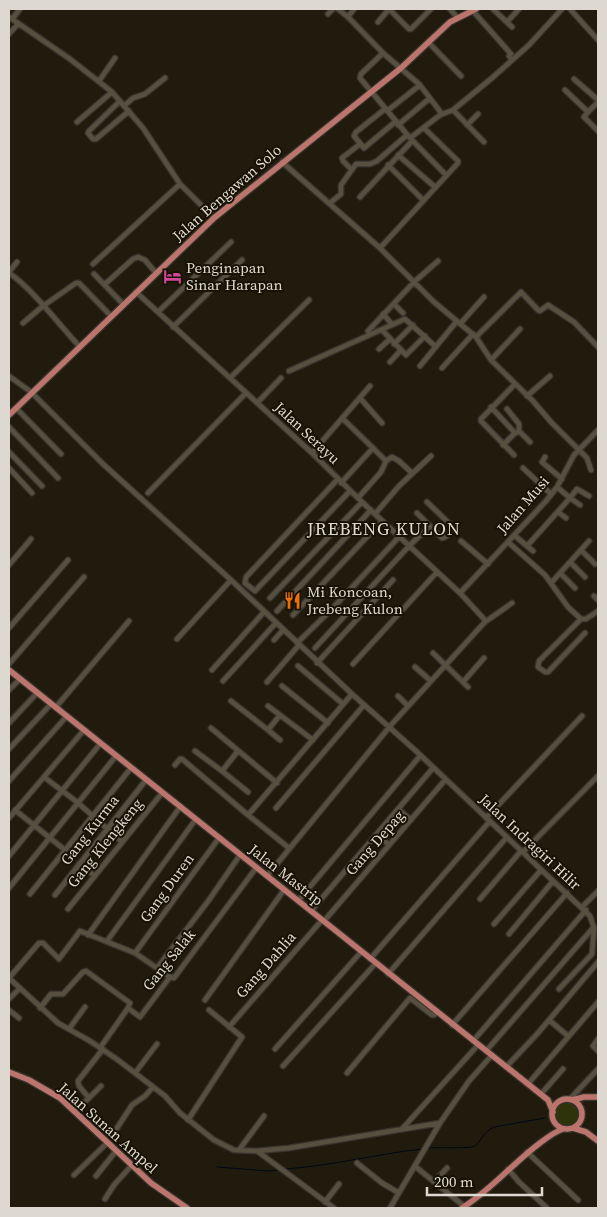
<svg xmlns="http://www.w3.org/2000/svg" width="607" height="1217" viewBox="0 0 607 1217" font-family="'Source Serif 4',serif">
  <style>
    .green { fill: #2e330b }
    .lines { fill: none; stroke-linecap: round; stroke-linejoin: round }
    .stream { stroke: #000811; stroke-width: 1 }
    .minor-casing { stroke: #39342e; stroke-width: 7 }
    .major-casing { stroke: #39342e; stroke-width: 8 }
    .minor { stroke: #575041; stroke-width: 4.5 }
    .major { stroke: #bc756c; stroke-width: 5.5 }
    .labels { text-anchor: middle; stroke-width: 4; stroke-linejoin: round; paint-order: stroke }
    .street-label { font-size: 15px; fill: #ddd9d0; stroke: #181205 }
    .poi-label { font-size: 15px; fill: #ddd9d0; stroke: #181205; text-anchor: start }
    .quarter-label { font-size: 18px; letter-spacing: 1px; fill: #ddd9d0; stroke: #181205 }
  </style>
  <rect width="100%" height="100%" fill="#211b0e"/>
  <path class="green" d="M555 1114a12 12 0 1 1 24 0a12 12 0 1 1-24 0Z"/>
  <g class="lines">
    <path class="stream" d="M428 1148C436 1147 471 1149 475 1146 483 1139 481 1134 494 1127L545 1118
      M217 1167 269 1171 278 1170
      M285 1169C331 1166 376 1154 422 1149"/>
    <defs>
      <path id="minor" d="M338 9 348 17
        M354 9 348 17 383 53 420 85 442 114
        M389 9 409 29H411L431 9
        M450 9 457 17
        M493 9 512 27
        M570 9 598 40
        M473 11 511 54 509 56 512 60
        M328 14 333 9
        M9 17 70 59 112 92 143 128 180 184 214 218
        M12 19 20 9
        M378 22 389 9
        M507 22 519 9
        M9 34 18 24
        M429 43 461 76
        M383 53 361 74 360 78 410 138 446 175
        M574 79 598 100
        M99 81 115 58
        M565 90 588 112 584 117 598 131
        M120 101 89 131 88 133 93 139H96L129 111
        M124 106 133 98 145 94 165 78
        M385 109 356 132 354 136 364 148 395 122
        M453 110 484 142
        M387 111 420 85
        M588 112 598 102
        M77 122 112 92
        M398 125 430 98
        M467 125 478 114
        M410 138 440 115 453 110 492 78 529 45 562 9
        M398 155 435 187
        M282 162 380 248 434 302 476 337 491 360 533 401 551 422 587 458 591 470
        M388 165 423 200
        M352 170 343 161 342 158 360 144
        M360 197 412 141
        M330 203 341 194V185L356 164H370L377 161 407 135
        M380 248 458 163V161L424 128
        M93 264 180 184
        M9 272 17 262
        M9 273C33 289 59 325 80 347
        M94 274 123 304
        M105 284 133 259 138 257 145 260 156 273
        M136 292 312 453 362 502 460 593 484 619 485 622 483 624 391 725 267 876
        M394 304 403 313
        M158 312 231 242
        M383 314 391 323
        M23 323 43 306 76 283H79L111 316
        M460 324 484 297
        M173 327 242 260
        M382 330 406 355 425 336
        M368 331 414 282 438 261
        M476 337 521 292 538 310 540 311 548 305 574 322 598 347
        M394 344 413 325
        M379 349 390 339
        M491 360 520 329
        M390 362 401 350
        M420 366 457 321
        M442 368 473 334
        M289 371 405 319 436 347
        M9 376 31 392 103 464 231 580 352 694
        M230 378 309 300
        M527 396 550 376
        M360 398 382 423
        M257 403 281 378
        M491 407 515 433 503 445
        M16 408 61 454
        M507 409 519 424V431
        M342 418 373 448
        M9 427 58 478
        M516 433 519 431 530 442
        M9 452 42 486
        M312 453 370 386
        M514 455 481 421V419L515 384
        M545 457 542 462 562 479
        M386 461 392 457 399 461 412 473
        M9 468 32 493
        M523 468 551 494
        M338 479 246 577 245 583 255 591 350 491
        M341 483 373 448 386 461 381 472 358 498
        M148 493 246 393
        M580 505 570 498 577 489 589 496
        M558 512 566 518
        M417 513 442 538 445 537 453 530 452 526 427 502
        M375 514 399 486 431 456
        M514 535 527 546 570 498 557 487
        M461 541 488 564
        M508 542 545 575 568 607 581 619H586L598 611
        M527 546 533 551
        M581 550 595 564
        M570 562 585 577
        M9 565 31 539
        M560 573 575 588
        M551 583 589 541
        M460 593 546 501 557 487 574 455 598 430
        M594 596 598 600
        M270 598 362 502
        M277 611 371 510
        M293 615 382 521
        M581 619 539 661 538 667 545 672H548L585 633
        M485 622 512 603
        M9 628 68 560
        M177 639 231 580
        M274 640 283 630
        M297 643 330 611 399 537
        M315 648 409 546 430 526
        M433 653 468 687
        M317 663 393 580
        M9 664 84 577
        M353 664 437 572
        M298 666 343 704
        M415 667 431 681
        M212 670 264 612
        M223 681 275 624
        M267 682 299 645
        M463 682 484 658
        M282 686 328 723
        M9 690 20 679
        M398 696 408 706
        M231 701 268 730
        M268 706 313 740
        M56 707 129 621
        M280 715 268 730 280 740
        M9 723 37 693
        M211 728 277 783
        M9 749 51 704
        M195 751 222 771 238 751
        M175 765 180 759H182L248 815
        M222 771 248 792
        M44 777 77 802 122 842
        M9 781 67 716
        M276 808 364 705
        M398 809 411 820
        M15 810 65 850
        M9 818 84 730
        M486 818 582 716
        M377 834 389 845
        M289 848 248 815 352 694 416 751 590 916 594 928 592 954 559 989
        M523 852 598 776
        M9 856 100 744
        M79 864 95 876
        M9 888 116 756
        M30 894 131 768
        M55 895 146 780
        M480 899 521 851
        M298 901 420 756
        M582 907 598 891
        M68 909 162 793
        M311 911 433 768
        M324 921 445 780
        M494 924 541 870
        M509 934 553 881
        M88 935 180 807
        M107 941 196 819
        M135 953 219 838
        M370 959 490 821
        M157 968 209 900 240 855
        M388 974 507 837
        M9 978 58 1023 90 1041 118 1060 165 1096 180 1113 214 1140 234 1150 257 1151 334 1208
        M9 978 39 943H43L59 959 80 931 135 953 170 977
        M9 999 20 988
        M205 1000 284 890
        M40 1008 51 994H63L83 972 86 971 130 1003 128 1008
        M9 1010 19 1018
        M549 1020 568 1036
        M452 1025 567 893
        M229 1027 322 920
        M69 1029 85 1007
        M598 1039 593 1046 598 1051
        M473 1041 586 910
        M100 1048 128 1008 140 1017 170 977 174 978 256 868
        M275 1049 361 952
        M486 1051 593 928
        M283 1066 376 963
        M507 1066 538 1033 598 962
        M135 1073 157 1044
        M347 1073 410 998 432 1015H434L437 1012
        M528 1084 598 1002
        M541 1094 563 1069
        M89 1098 101 1086
        M569 1100 598 1069
        M75 1111 89 1098 79 1086 78 1081 103 1049
        M188 1120 242 1037 209 1010
        M117 1128 132 1105 145 1096 153 1087
        M402 1129 478 1045
        M239 1150 264 1116
        M257 1151 289 1148 440 1123
        M527 1152 578 1200
        M357 1163 382 1183 399 1193
        M416 1167 465 1207
        M508 1169 519 1182 547 1208
        M74 1175 107 1143
        M96 1176 116 1151
        M434 1182 447 1168
        M105 1199 114 1185 132 1165
        M325 1202 339 1184
        M390 1208 440 1123 469 1081 492 1055"/>
      <path id="major" d="M9 415 214 218 401 68 450 22 476 9
        M9 670 548 1100 553 1112
        M9 1072 29 1080 60 1098 151 1183 187 1208
        M552 1114a15 15 0 1 1 30 0a15 15 0 1 1-30 0Z
        M572 1100 584 1097H598
        M573 1128 586 1132 598 1141
        M462 1208C490 1191 513 1163 540 1143 548 1137 554 1132 563 1129"/>
    </defs>
    <use href="#minor" class="minor-casing"/>
    <use href="#major" class="major-casing"/>
    <use href="#minor" class="minor"/>
    <use href="#major" class="major"/>
  </g>
  <defs>
    <symbol id="hotel-bare" viewBox="-9 -9 18 18"><path d="M-6-4.5h1.5V1H6V5H4.5V3h-9V5H-6ZM-4 0a1.8 1.8 0 1 1 3.6 0ZM.5 0V-2.5h3Q6-2.5 6 0Z" fill="#d1479c" stroke="#181205" stroke-width="2.5" paint-order="stroke"/></symbol>
    <symbol id="restaurant-bare" viewBox="-9 -9 18 18"><path d="M-5-6h1v4h1v-4h1v4h1v-4h1v5L-1.5 .5V6h-2V.5L-5-1ZM5-6V6H3V1.5H1.5Q1.5-4 5-6Z" fill="#e8710a" stroke="#181205" stroke-width="2.5" paint-order="stroke"/></symbol>
  </defs>
  <g fill-rule="evenodd">
    <use href="#hotel-bare" x="160" y="264" width="25" height="25"/>
    <use href="#restaurant-bare" x="280" y="588" width="25" height="25"/>
  </g>
  <g class="labels">
    <g class="street-label">
      <text transform="translate(227 193) rotate(-41)" y="5">Jalan Bengawan Solo</text>
      <text transform="translate(307 433) rotate(43)" y="5">Jalan Serayu</text>
      <text transform="translate(523 505) rotate(-49)" y="5">Jalan Musi</text>
      <text transform="translate(90 830) rotate(-52)" y="5">Gang Kurma</text>
      <text transform="translate(530 842) rotate(43)" y="5">Jalan Indragiri Hilir</text>
      <text transform="translate(105 843) rotate(-51)" y="5">Gang Klengkeng</text>
      <text transform="translate(375 843) rotate(-49)" y="5">Gang Depag</text>
      <text transform="translate(286 875) rotate(38)" y="5">Jalan Mastrip</text>
      <text transform="translate(167 888) rotate(-54)" y="5">Gang Duren</text>
      <text transform="translate(169 960) rotate(-51)" y="5">Gang Salak</text>
      <text transform="translate(266 965) rotate(-49)" y="5">Gang Dahlia</text>
      <text transform="translate(108 1128) rotate(42)" y="5">Jalan Sunan Ampel</text>
    </g>
    <g class="poi-label">
      <text x="186" y="273">Penginapan<tspan x="186" dy="17">Sinar Harapan</tspan></text>
      <text x="307" y="597">Mi Koncoan,<tspan x="307" dy="17">Jrebeng Kulon</tspan></text>
    </g>
    <g class="quarter-label">
      <text x="384" y="535">JREBENG KULON</text>
    </g>
  </g>
  <rect width="607" height="1217" fill="none" stroke="#ddd9d0" stroke-width="20"/>
  <path d="M427 1187v8h115v-8" fill="none" stroke="#ddd9d0" stroke-width="2.5"/>
  <text x="434" y="1187" font-size="15" fill="#ddd9d0" stroke="#181205" stroke-width="4" paint-order="stroke">200 m</text>
</svg>
